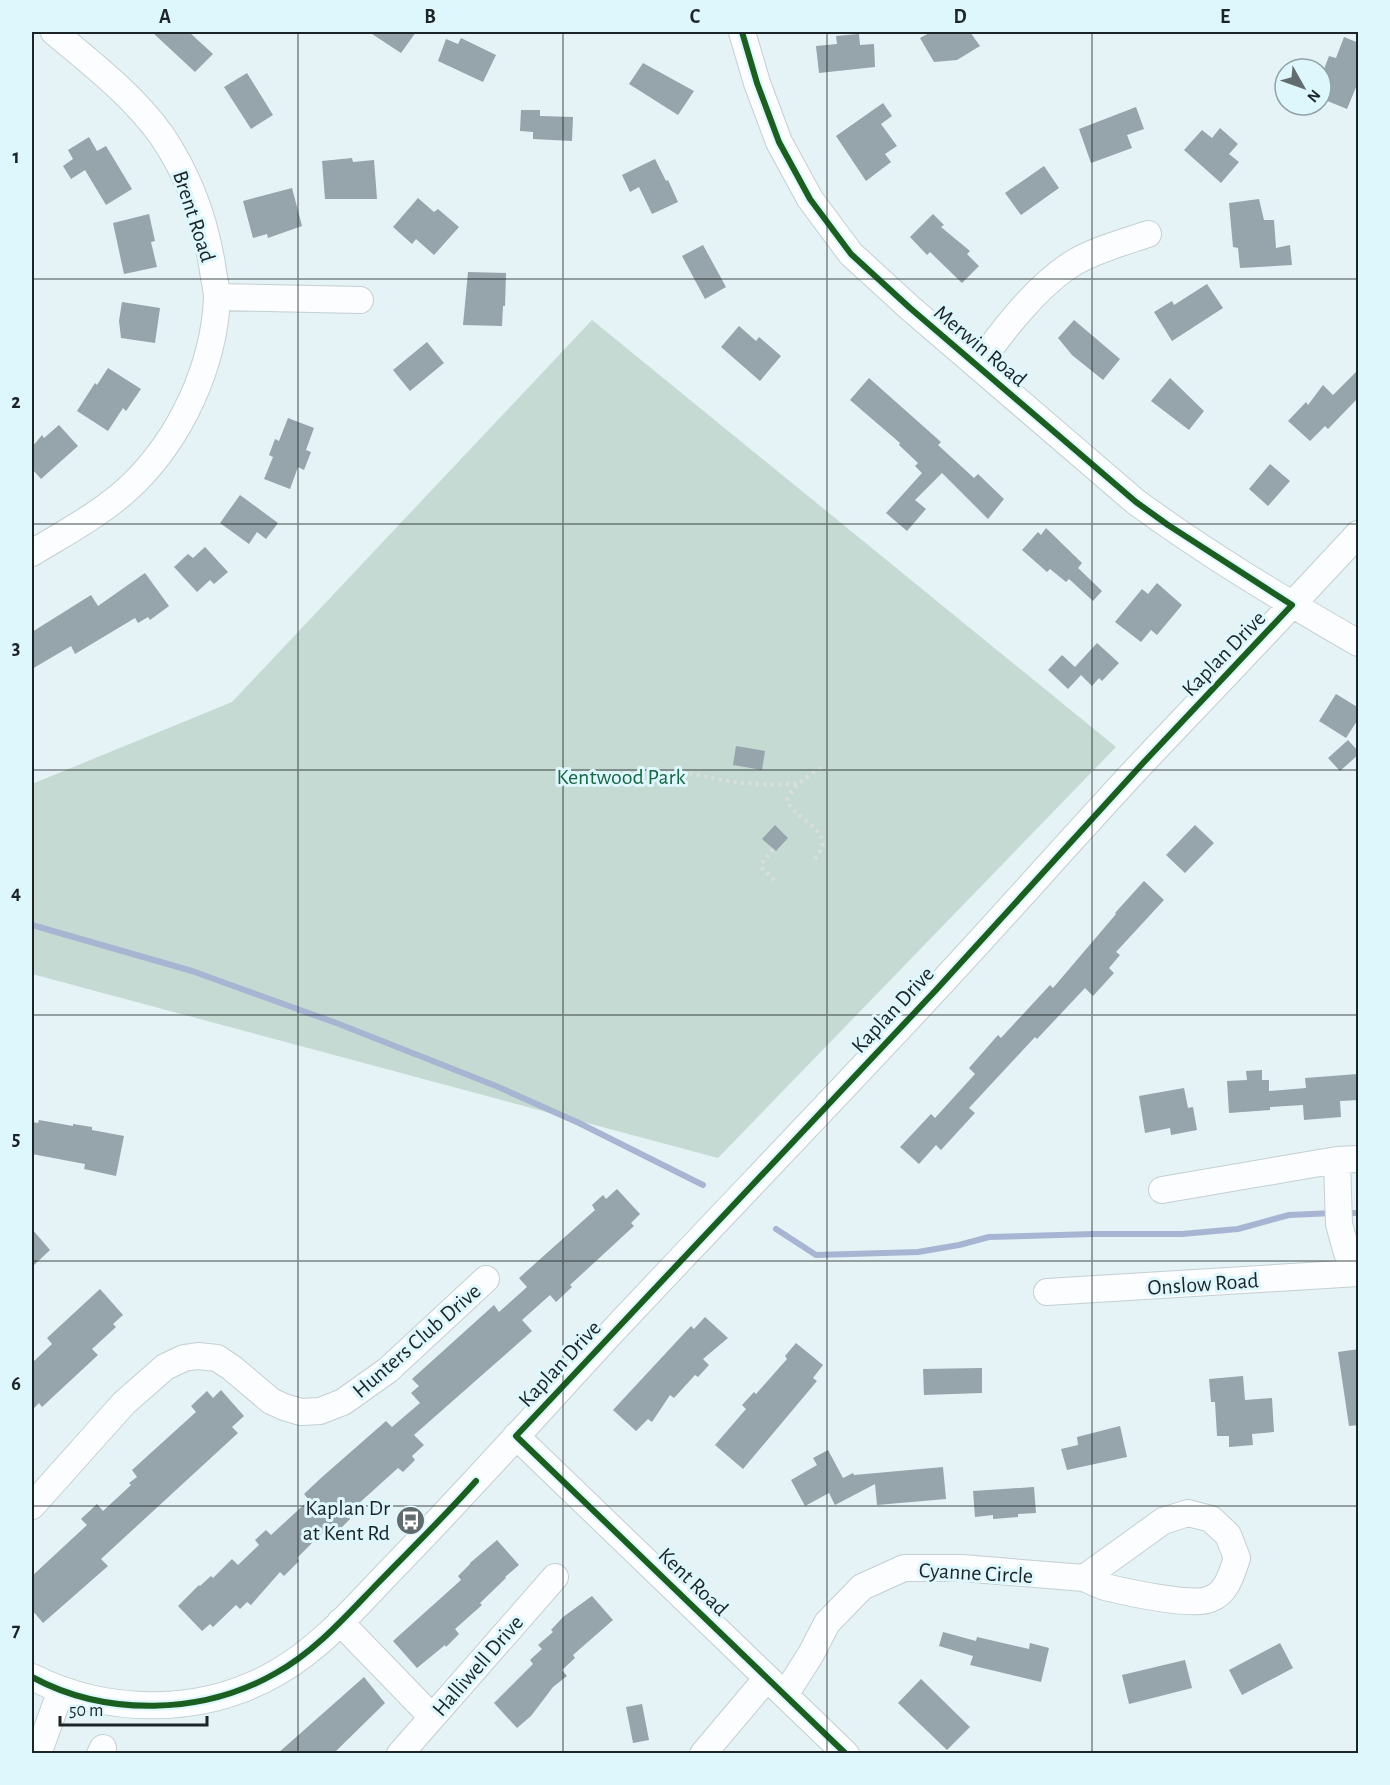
<svg xmlns="http://www.w3.org/2000/svg" width="1390" height="1785" viewBox="0 0 1390 1785" font-family="'Alegreya Sans',sans-serif">
  <style>
    .green { fill: #c4dad2 }
    .lines { fill: none; stroke-linecap: round; stroke-linejoin: round }
    .stream { stroke: #a7b5d3; stroke-width: 6 }
    .building { fill: #96a4ab }
    .minor-casing { stroke: #c4cfd2; stroke-width: 28 }
    .path { stroke: #dadedf; stroke-width: 4; stroke-dasharray: 3 4.5; stroke-linecap: butt }
    .minor { stroke: #fbfdfe; stroke-width: 26 }
    .cycleway-casing { stroke: #def7fd; stroke-width: 10 }
    .cycleway { stroke: #1b5e20; stroke-width: 6 }
    .grid { fill: none; stroke: #1b2426; stroke-width: 1.5; stroke-opacity: 0.55 }
    .labels { text-anchor: middle; stroke-width: 6; stroke-linejoin: round; paint-order: stroke }
    .street-label { font-size: 22px; fill: #1b2426; stroke: #def7fd }
    .park-label { font-size: 22px; fill: #196744; stroke: #def7fd }
    .poi-label { font-size: 22px; fill: #1b2426; stroke: #def7fd; text-anchor: end }
    .neatline { fill: none; stroke: #1b2426; stroke-width: 2 }
    .grid-label { font-size: 20px; text-anchor: middle; font-weight: bold; fill: #1b2426 }
  </style>
  <rect width="100%" height="100%" fill="#e5f3f6"/>
  <path class="green" d="M592 320 1116 747 718 1158 32 974V784L232 702Z"/>
  <g class="lines">
    <path class="stream" d="M32 925 192 971 339 1024 496 1086 579 1123 703 1185
      M1344 1213H1358
      M776 1229 816 1255 918 1252 959 1245 989 1237 1094 1234H1182L1238 1229 1289 1215 1334 1213"/>
  </g>
  <path class="building" d="M152 32H189L213 54 195 72Z
    M369 32H416L401 53Z
    M931 32H970L980 46 957 60 934 62 920 38Z
    M859 34 860 45 874 44 875 67 819 73 816 46 837 44 836 36Z
    M1344 37 1359 43V80L1347 109 1325 100 1328 91 1321 88V77L1329 56 1336 58Z
    M461 38 496 55 483 82 438 61 446 39 458 44Z
    M643 63 694 91 678 115 629 84Z
    M247 73 273 115 251 129 224 87Z
    M883 103 892 116 881 124 897 146 885 154 891 162 866 181 836 136Z
    M1136 107 1144 129 1127 135 1132 148 1091 163 1079 129Z
    M521 110H540V116L573 117 572 141 533 139V132L520 131Z
    M1220 128 1238 144 1229 154 1239 162 1221 183 1184 150 1202 130 1212 138Z
    M89 137 97 151 106 146 132 189 106 205 85 170 71 179 63 166 73 159 68 150Z
    M352 158 353 162 374 160 377 199H325L322 161Z
    M655 159 666 181 668 180 678 202 652 214 639 187 630 192 622 175Z
    M1044 166 1059 188 1021 215 1005 193Z
    M292 188 302 226 268 238 267 234 253 238 243 201Z
    M418 198 434 212 438 209 459 227 434 255 416 239 412 244 393 227Z
    M1259 199 1264 220H1274L1276 248 1290 245 1292 265 1240 268 1238 248 1233 247 1229 203Z
    M149 214 155 241 151 242 157 267 124 274 113 223Z
    M933 214 944 225 941 227 970 251 967 254 979 266 962 283 930 252 927 255 910 237Z
    M703 245 726 287 705 299 682 256Z
    M468 272 506 273 505 306H503L502 326 463 325Z
    M1207 284 1223 308 1172 341 1154 312 1172 301 1174 305Z
    M122 302 160 308 155 343 121 338 119 321Z
    M1074 320 1120 359 1103 380 1072 355 1058 338Z
    M739 326 756 341 759 337 781 356 760 381 721 347Z
    M427 342 444 363 410 391 393 370Z
    M108 368 141 389 126 411 123 408 108 431 77 411 95 383 97 385Z
    M1359 369V397L1328 429 1325 426 1310 441 1288 421 1306 402 1308 405 1323 385 1333 395Z
    M869 378 941 442 938 445 974 478 978 474 1004 499 988 519 942 473 915 500 926 509 907 531 886 513 922 473 915 466 918 463 899 445 900 443 850 400Z
    M1170 378 1204 411 1189 430 1151 401Z
    M288 418 314 428 306 450 311 452 304 470 298 467 290 489 264 479 273 457 269 455 275 439 279 441Z
    M59 425 78 446 41 479 32 469V447L42 435 44 438Z
    M1270 464 1290 481 1268 506 1249 489Z
    M240 495 278 523 266 539 257 532 249 544 220 523Z
    M1046 528 1082 563 1078 568 1102 591 1093 601 1069 579 1066 582 1050 569 1047 572 1022 550 1038 532 1041 535Z
    M205 547 228 572 214 584 210 580 197 592 174 567 188 554 193 558Z
    M145 573 169 606 150 620 148 617 138 623 135 618 75 654 71 646 32 669V632L91 595 98 606Z
    M1157 583 1182 605 1157 635 1151 630 1141 642 1115 622 1142 589 1148 594Z
    M1097 643 1119 663 1102 681 1099 678 1092 686 1081 675 1068 689 1048 670 1062 655 1075 667Z
    M1336 694 1359 708V718L1346 738 1319 721Z
    M1348 740 1359 752V754L1340 771 1328 758Z
    M736 746 765 751 762 770 733 765Z
    M775 825 788 838 776 851 762 839Z
    M1195 825 1214 843 1185 873 1166 855Z
    M1144 881 1164 900 1116 952 1120 955 1109 968 1114 973 1093 996 1085 988 1037 1039 1035 1037 969 1108 975 1113 941 1150 936 1145 919 1164 900 1147 931 1114 935 1118 975 1074 969 1068 998 1035 1001 1038 1050 985 1053 988 1116 914 1115 913Z
    M1262 1070V1080H1269V1091L1306 1088 1305 1078 1358 1074 1359 1100 1340 1101 1341 1117 1304 1120 1303 1105 1270 1107V1110L1229 1113 1227 1081 1247 1080 1246 1071Z
    M1184 1088 1188 1108 1193 1107 1197 1130 1171 1135 1170 1128 1145 1133 1139 1096Z
    M39 1120 73 1126V1124L92 1127V1130L124 1136 116 1176 84 1169 85 1164 32 1154V1122L38 1123Z
    M617 1189 640 1214 631 1223 634 1226 570 1285 572 1287 556 1302 550 1295 522 1320 532 1331 414 1435 424 1445 412 1456 415 1460 403 1472 398 1468 347 1514 350 1519 339 1530 334 1526 325 1534 323 1532 297 1558 299 1561 284 1576 280 1572 251 1605 247 1602 240 1609 236 1605 213 1627 210 1624 202 1631 178 1606 199 1585 200 1586 211 1576 213 1578 232 1559 238 1565 259 1545 255 1540 266 1530 271 1535 309 1500 304 1494 321 1478 386 1421 392 1427 420 1403 411 1393 419 1386 412 1379 494 1305 499 1312 527 1287 519 1278 595 1210 592 1205 603 1195 606 1199Z
    M32 1229 50 1250 32 1267Z
    M100 1289 123 1315 113 1324 116 1327 92 1349 98 1355 42 1407 39 1403 32 1410V1363L52 1344 47 1338Z
    M705 1317 728 1338 703 1359 709 1365 698 1377 695 1375 674 1398 670 1395 652 1422 648 1419 636 1431 613 1410 691 1326 694 1329Z
    M796 1343 823 1365 813 1378 817 1381 743 1469 715 1445 746 1409 742 1405 754 1392 756 1394 787 1359 785 1356Z
    M1359 1349V1425L1349 1426 1338 1352Z
    M982 1368V1393L924 1395 923 1369Z
    M1243 1376 1245 1400 1272 1398 1274 1432 1252 1434 1253 1445 1229 1447V1436H1217L1215 1402H1211L1209 1379Z
    M221 1390 244 1416 232 1427 238 1433 101 1559 108 1566 43 1623 32 1610V1576L87 1525 81 1519 97 1504 103 1511 131 1485 129 1483 137 1477 132 1470 196 1412 191 1406 207 1391 213 1398Z
    M1120 1426 1127 1457 1067 1470 1061 1449 1078 1445 1077 1437Z
    M828 1450 843 1478 853 1473 854 1475 943 1467 946 1499 877 1505 875 1484 835 1505 829 1493 805 1506 791 1480 817 1465 813 1458Z
    M1034 1487 1036 1513 1018 1514V1517L993 1519V1515L975 1517 973 1491Z
    M497 1540 519 1565 505 1577 506 1578 480 1603 482 1605 455 1629 459 1634 446 1647 445 1645 417 1668 393 1641 461 1580 458 1576 470 1564V1563Z
    M592 1596 613 1620 573 1655 575 1658 562 1670 567 1676 553 1687 531 1716 517 1728 494 1703 533 1664 530 1660 542 1649 538 1645 553 1632 551 1630 563 1617Z
    M943 1632 976 1641 977 1637 1029 1649 1030 1643 1049 1648 1041 1682 970 1665 973 1656 939 1646Z
    M1280 1643 1293 1668 1242 1695 1229 1670Z
    M1185 1660 1192 1688 1129 1704 1122 1675Z
    M364 1677 385 1703 333 1754H277Z
    M921 1679 970 1727 947 1750 898 1703Z
    M642 1704 649 1740 633 1743 626 1707Z"/>
  <g class="lines">
    <defs>
      <path id="minor" d="M742 32 757 83 779 142 810 199 851 254 910 308 1136 502C1207 554 1282 599 1358 643
        M217 297 360 300
        M978 365C1003 330 1038 284 1075 262 1098 249 1124 242 1148 234
        M32 553C66 532 103 513 133 484 181 437 214 366 217 298 217 289 214 279 213 271 206 223 189 176 162 136 134 96 91 63 54 32
        M1337 1160 1339 1224 1347 1253 1358 1267
        M1162 1190 1337 1160 1358 1159
        M1047 1292 1358 1273
        M516 1436 846 1754
        M32 1506 124 1403 165 1367 184 1358 198 1356 217 1358 232 1368 271 1401 284 1407 301 1412 320 1411 343 1402 388 1370 486 1279
        M340 1622 432 1717
        M32 1677C108 1715 203 1716 278 1672 323 1646 358 1604 393 1568 468 1491 539 1411 612 1332 719 1218 827 1106 934 991 1005 915 1073 837 1144 761 1216 685 1288 610 1358 534
        M785 1695 811 1654 827 1623 862 1587 904 1568H962L1084 1578 1163 1521 1188 1513 1211 1519 1228 1535 1237 1558C1232 1573 1227 1593 1210 1599 1193 1607 1126 1592 1105 1587 1098 1585 1091 1581 1084 1578
        M38 1754 61 1690
        M100 1754 103 1748
        M400 1754 555 1577
        M703 1754 767 1678"/>
    </defs>
    <use href="#minor" class="minor-casing"/>
    <path class="path" d="M667 771C687 771 709 778 728 781 752 785 776 785 800 783
      M773 849 761 864 762 868 776 882
      M815 859C840 829 795 823 787 800 793 784 811 774 825 765"/>
    <use href="#minor" class="minor"/>
    <defs>
      <path id="cycleway" d="M742 32 757 83 779 142 810 199 851 254 910 308 1136 502 1168 525 1292 605 1144 762 936 990 516 1436 846 1754
        M32 1677C106 1717 203 1715 276 1673 316 1651 347 1615 378 1583 411 1549 445 1516 476 1481"/>
    </defs>
    <use href="#cycleway" class="cycleway-casing"/>
    <use href="#cycleway" class="cycleway"/>
  </g>
  <path class="grid" d="M298 32V1754M563 32V1754M827 32V1754M1092 32V1754M32 279H1358M32 524H1358M32 770H1358M32 1015H1358M32 1261H1358M32 1506H1358"/>
  <defs>
    <symbol id="bus-disc" viewBox="-11 -11 22 22"><circle r="9.5" fill="#626c6f" stroke="#def7fd"/><path d="M-5-6H5V4H4V6H2V4H-2V6H-4V4H-5ZM-3.5-4V0h7V-4ZM-3.5 1.2v1.5H-2V1.2ZM2 1.2v1.5H3.5V1.2Z" fill="#fff"/></symbol>
  </defs>
  <g fill-rule="evenodd">
    <use href="#bus-disc" x="394" y="1504" width="33" height="33"/>
  </g>
  <g class="labels">
    <g class="street-label">
      <text transform="translate(195 216) rotate(72)" y="8">Brent Road</text>
      <text transform="translate(981 345) rotate(40)" y="8">Merwin Road</text>
      <text transform="translate(1223 653) rotate(-46)" y="8">Kaplan Drive</text>
      <text transform="translate(892 1009) rotate(-47)" y="8">Kaplan Drive</text>
      <text transform="translate(1203 1283) rotate(-4)" y="8">Onslow Road</text>
      <text transform="translate(416 1340) rotate(-41)" y="8">Hunters Club Drive</text>
      <text transform="translate(559 1363) rotate(-47)" y="8">Kaplan Drive</text>
      <text transform="translate(976 1572) rotate(3)" y="8">Cyanne Circle</text>
      <text transform="translate(694 1581) rotate(44)" y="8">Kent Road</text>
      <text transform="translate(477 1665) rotate(-49)" y="8">Halliwell Drive</text>
    </g>
    <g class="park-label">
      <text x="621" y="784">Kentwood Park</text>
    </g>
    <g class="poi-label">
      <text x="390" y="1515">Kaplan Dr<tspan x="390" dy="25">at Kent Rd</tspan></text>
    </g>
  </g>
  <rect width="1390" height="1785" fill="none" stroke="#def7fd" stroke-width="66"/>
  <g transform="translate(1303 87) rotate(130)"><circle r="28" fill="#def7fd" stroke="#90a3a7" stroke-width="1.5"/>
  <path d="M0-4.5L10 22L0 15L-10 22Z" fill="#626c6f"/>
  <text y="-9" font-size="16" font-weight="bold" text-anchor="middle" fill="#1b2426">N</text>
  </g>
  <path d="M60 1716v9h147v-9" fill="none" stroke="#1b2426" stroke-width="3"/>
  <text x="69" y="1716" font-size="18" fill="#1b2426" stroke="#def7fd" stroke-width="4.5" paint-order="stroke">50 m</text>
  <rect x="33" y="33" width="1324" height="1719" class="neatline"/>
  <g class="grid-label">
    <text x="165" y="23">A</text>
    <text x="430" y="23">B</text>
    <text x="695" y="23">C</text>
    <text x="960" y="23">D</text>
    <text x="1225" y="23">E</text>
    <text x="16" y="163">1</text>
    <text x="16" y="408">2</text>
    <text x="16" y="654">3</text>
    <text x="16" y="899">4</text>
    <text x="16" y="1145">5</text>
    <text x="16" y="1390">6</text>
    <text x="16" y="1636">7</text>
  </g>
</svg>
